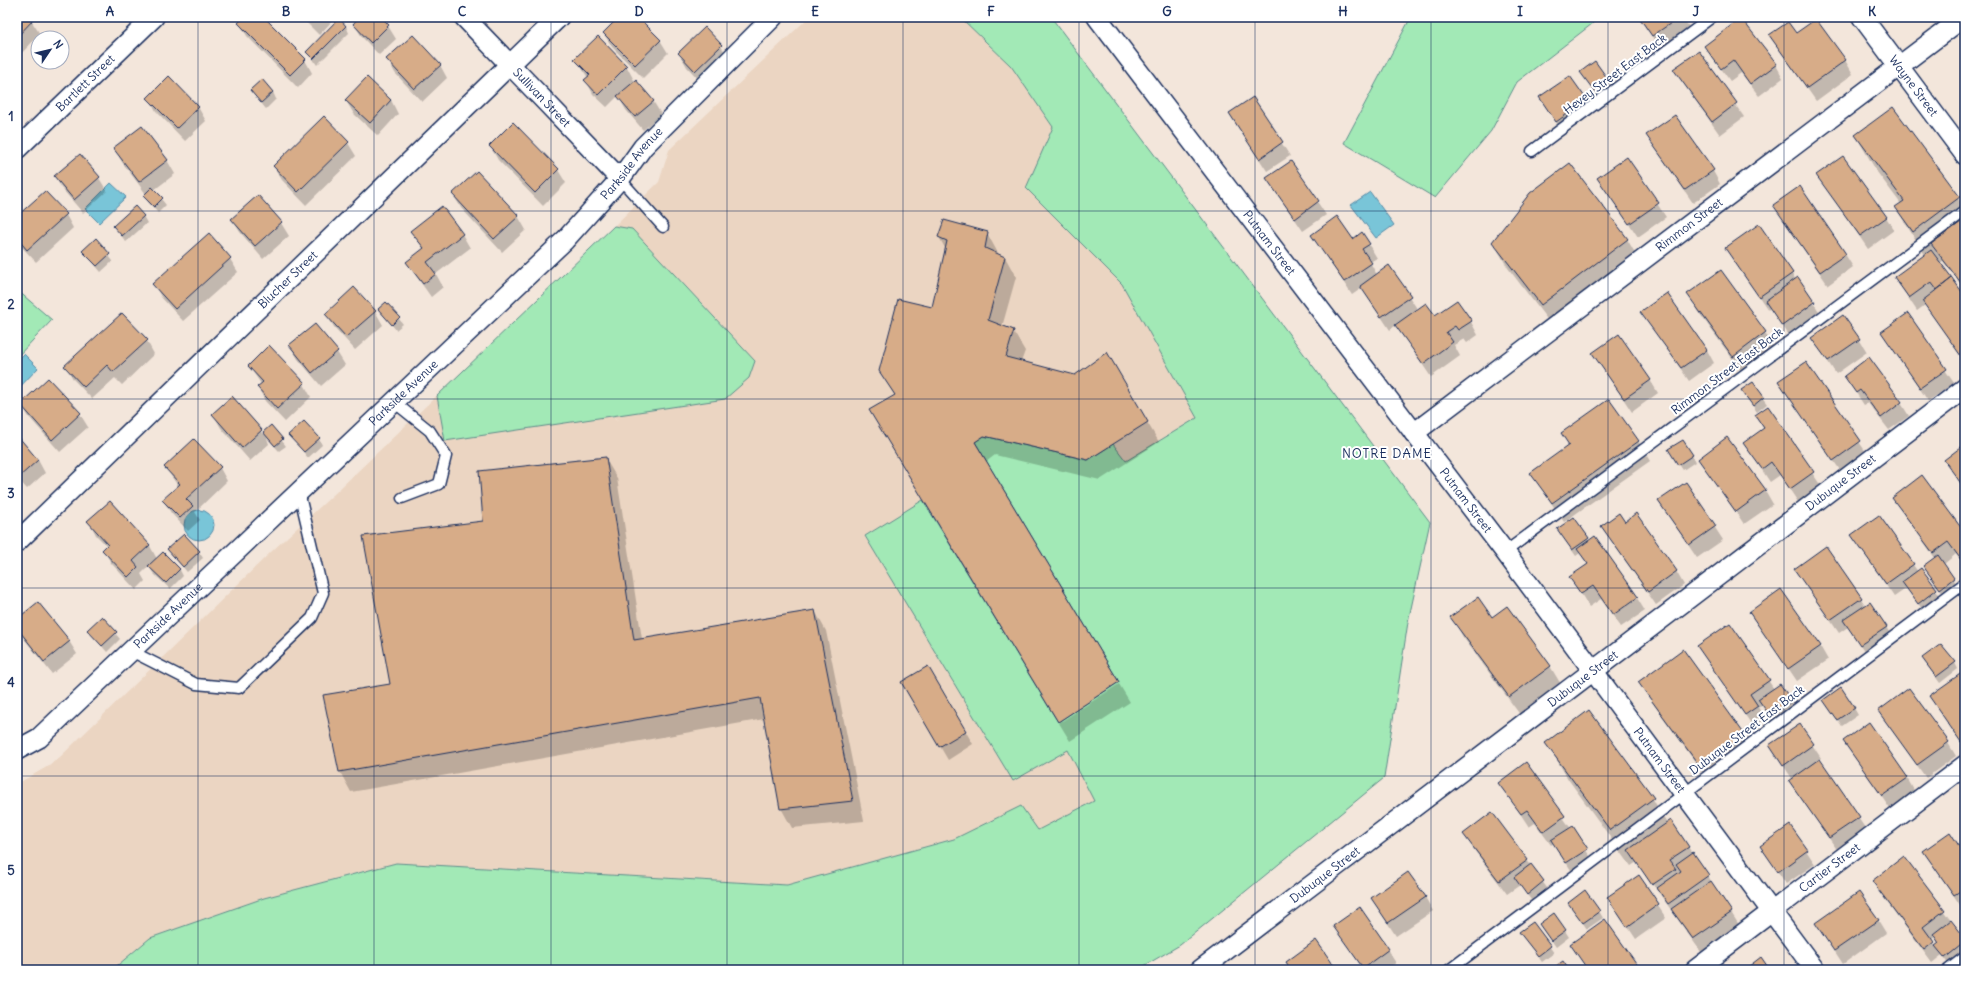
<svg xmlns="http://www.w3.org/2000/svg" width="1982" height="987" viewBox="0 0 1982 987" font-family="Delius,sans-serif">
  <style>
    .built { fill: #ebd5c2; fill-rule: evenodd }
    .green { fill: #a2e9b6; stroke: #5e8c8a }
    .water { fill: #79c5d8; stroke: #5389a7 }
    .shadow { fill: #0003; fill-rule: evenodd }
    .building { fill: #d7ac88; stroke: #1b2f5e }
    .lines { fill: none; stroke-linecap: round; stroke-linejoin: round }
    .service-casing { stroke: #1b2f5e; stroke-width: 13 }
    .minor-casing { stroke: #1b2f5e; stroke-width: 22 }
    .service { stroke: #fff; stroke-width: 10 }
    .minor { stroke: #fff; stroke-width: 19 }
    .grid { fill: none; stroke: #1b2f5e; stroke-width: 1; stroke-opacity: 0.55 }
    .labels { text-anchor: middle; stroke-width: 4; stroke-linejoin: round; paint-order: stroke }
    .street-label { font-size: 12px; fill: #1b2f5e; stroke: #fff }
    .neighbourhood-label { font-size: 13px; letter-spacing: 1px; fill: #1b2f5e; stroke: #fff }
    .neatline { fill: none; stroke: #1b2f5e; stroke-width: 1.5 }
    .grid-label { font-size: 13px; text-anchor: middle; font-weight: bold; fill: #1b2f5e }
  </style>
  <rect width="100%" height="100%" fill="#f3e6db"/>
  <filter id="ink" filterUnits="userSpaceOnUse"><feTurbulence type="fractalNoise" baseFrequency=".025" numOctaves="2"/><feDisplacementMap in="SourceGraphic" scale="8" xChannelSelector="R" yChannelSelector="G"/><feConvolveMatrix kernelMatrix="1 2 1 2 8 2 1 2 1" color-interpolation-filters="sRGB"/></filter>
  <g filter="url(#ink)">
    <path class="built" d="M809 17H1051L1430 522 1408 622 1384 778 1180 945 1137 970 954 839 787 885 396 863 264 898 150 938 112 970H17V784L45 768 60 757 272 551 333 495 614 226 659 182 669 150ZM562 390 611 415 618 420Z"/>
    <path class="green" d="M960 17H1051L1430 522 1408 622 1384 778 1180 945 1137 970H112L150 938 264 898 396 863 787 885 954 839 1021 806 1038 830 1094 801 1068 750 1013 781 865 536 923 500 1058 722 1119 682 975 442 984 436 1088 460 1113 444 1126 461 1197 418 1122 284 1026 188 1053 127 1011 66Z
      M1411 17H1601L1517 82 1491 131 1435 198 1344 143Z
      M614 226 632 229 755 361 749 378 725 399 445 441 437 396Z
      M17 290 52 320 17 357Z"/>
    <path class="water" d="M111 183 126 197 99 223 85 209Z
      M1370 192 1394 225 1376 238 1351 205Z
      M24 354 38 368 17 390V361Z
      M184 525a15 15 0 1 1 30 0a15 15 0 1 1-30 0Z"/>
    <path class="shadow" d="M17 17H32L30 19 40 34 17 58Z
      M246 17H263L305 60 312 73 298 88 247 36 239 23Z
      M301 17H336L319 35Z
      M361 17H380L388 26 396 39 379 55 362 37 354 24Z
      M621 17H636L660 40 668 53 643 78 612 47 604 34Z
      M1638 17H1683L1690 29 1661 49Z
      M346 26 349 33 317 65 308 52Z
      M1796 35 1845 60 1853 74 1816 101 1770 36Z
      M598 38 627 67 635 82 653 101 661 114 643 130 626 110 618 96 607 107 593 94 586 80 588 78 576 59Z
      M721 46 729 59 703 84 687 67 679 53Z
      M1705 46 1776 65 1783 78 1759 96 1741 73 1730 81Z
      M1698 52 1744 117 1720 135 1674 70Z
      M388 60 440 65 447 78 422 102 395 73Z
      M1595 63 1612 89 1599 98 1585 78Z
      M251 91 273 92 276 99 266 109Z
      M149 98 198 107 206 121 185 141 156 111Z
      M1540 98 1586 100 1593 114 1564 134Z
      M1253 99 1290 156 1267 171 1230 114Z
      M391 100 398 114 378 136 354 114 346 101Z
      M1893 109 1965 208V290L1943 261 1940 263 1965 297V362L1925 305 1917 311 1895 278 1925 255 1896 208 1901 204 1877 172 1856 136Z
      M324 118 348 143 356 156 306 205 282 180 274 167Z
      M513 124 558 170 566 183 543 206 498 160 490 146Z
      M1647 136 1713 171 1720 184 1693 203Z
      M114 148 167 160 175 174 154 190 166 205 158 213 148 202 144 196 146 194 122 162Z
      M80 155 99 178 107 191 83 213 63 190 55 177Z
      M1627 159 1666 217 1638 237 1599 178Z
      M1291 162 1326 215 1303 231 1267 178Z
      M1818 176 1886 217 1894 230 1868 249Z
      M453 194 518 216 526 230 502 252 461 208Z
      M258 196 281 223 289 236 263 259 240 232 232 219Z
      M66 215 73 228 36 262 17 242V218Z
      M143 216 147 223 126 242 114 226Z
      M1782 218 1845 254 1853 267 1828 285Z
      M1759 226 1796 280 1798 279 1822 316 1791 338 1770 308 1768 310 1726 248Z
      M412 231 462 234 470 248 436 274 443 287 431 297 407 263 424 250Z
      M987 233 999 255 1005 257 1016 277 1002 327 1013 331 1025 351 1021 362 1147 422 1159 442 1100 480 995 455 986 462 895 396 880 371 933 308 946 250 939 237Z
      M209 235 230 259 238 272 183 321 161 297 154 284Z
      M1312 235 1352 240 1369 245 1377 258 1370 262 1377 275 1389 267 1418 310 1435 317 1471 322 1478 335 1467 343 1464 339 1454 345 1460 356 1431 377 1396 325 1390 330 1362 288 1352 295Z
      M1627 239 1642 265 1556 331 1508 268 1493 242Z
      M96 240 113 261 101 272 83 251Z
      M1721 271 1765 333 1777 353 1745 376 1700 314 1689 294Z
      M386 303 403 324 396 330 379 309Z
      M375 311 383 325 355 350 334 327 326 314Z
      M1642 312 1707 350 1714 363 1689 381Z
      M1907 314 1954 383 1928 401 1882 332Z
      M315 325 337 352 345 365 321 386 298 359 290 346Z
      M1813 339H1859L1867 352 1836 374Z
      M147 341 154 354 122 385 115 378 92 399 73 379 66 366Z
      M1593 353 1650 380 1658 393 1632 412Z
      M1805 363 1868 455 1842 473 1779 382Z
      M249 366 304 384 311 397 285 422 265 401 258 387 261 384Z
      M1845 376 1901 403 1909 416 1889 430 1868 403 1864 405Z
      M1752 383 1767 404 1757 412 1742 390Z
      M232 397 263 434 271 427 286 446 279 451 267 438 269 444 250 461 221 428 213 414Z
      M21 404 80 414 88 427 60 452 29 417Z
      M1768 408 1821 486 1798 502 1780 475 1770 482 1744 443 1764 429 1756 416Z
      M290 435 319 439 322 445 308 458Z
      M17 437 38 460 45 473 27 489 17 478Z
      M1638 441 1650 461 1564 522 1532 474Z
      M1965 446V490L1945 460Z
      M1692 455 1695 462 1683 470 1673 456Z
      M605 458 617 478 642 639 815 611 826 631 864 821 792 828 781 808 764 719 351 792 340 772 324 695 392 685 484 522Z
      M1699 459 1765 490 1773 504 1744 524Z
      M165 467 220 468 227 481 195 512 200 520 188 531 171 513 163 500 178 486Z
      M1686 483 1723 540 1697 558 1659 502Z
      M1893 498 1965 535V566L1956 554 1944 564 1957 585 1944 594 1928 572 1935 558Z
      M110 502 150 546 157 559 180 570 183 576 170 589 153 573 149 566 141 574 145 581 136 590 111 563 104 550 107 546 96 535 89 521Z
      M1879 516 1918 572 1921 570 1940 596 1922 609 1907 588 1894 597 1852 535Z
      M1624 523 1676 571 1684 585 1656 605 1602 527Z
      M1562 536 1588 539 1637 598 1645 611 1621 627 1601 599 1589 607 1571 577 1588 565 1580 553 1576 556Z
      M1826 548 1866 606 1886 627 1894 640 1869 658 1848 627 1839 633 1795 569Z
      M168 549 199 552 203 558 187 572Z
      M1750 612 1820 646 1828 660 1797 681Z
      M1452 617 1492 618 1550 666 1562 686 1521 716 1463 637Z
      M102 618 120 639 107 652 88 630Z
      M17 620 69 641 77 654 52 674 22 636 17 628Z
      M1730 624 1774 689 1791 701 1795 708 1774 722 1763 704 1758 707 1765 720 1754 728 1698 646Z
      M1682 650 1744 736 1752 749 1709 781 1647 695 1639 682Z
      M1955 663 1958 669 1940 683 1927 665Z
      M928 667 973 744 948 760 902 682Z
      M1965 677V748L1930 696Z
      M1119 684 1130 702 1070 741 1059 723Z
      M1828 706 1854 708 1858 715 1842 726Z
      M1879 711 1948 743 1956 756 1926 778Z
      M1799 725 1821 758 1819 759 1867 831 1838 851 1798 794 1790 781 1793 780 1770 745Z
      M1844 741 1907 778 1915 792 1890 809Z
      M1547 743 1653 799 1667 824 1688 847 1708 876 1739 925 1701 952 1637 862 1631 866 1568 779Z
      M1526 764 1594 862 1574 875 1554 843 1551 845 1535 823 1529 827 1500 783Z
      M1790 826 1815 864 1786 884 1762 847Z
      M1465 834 1527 860 1547 888 1531 900 1520 885 1507 894 1472 847Z
      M1924 851 1965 856V906L1962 908Z
      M1904 857 1965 940V962L1952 970 1942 955 1932 963 1881 894 1873 881ZM1935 937 1939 944 1936 947 1931 940Z
      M1638 876 1666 918 1636 939 1608 897Z
      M1425 897 1433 911 1396 936 1372 899Z
      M1569 903 1599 911 1603 918 1587 929Z
      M1360 908 1396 963 1386 970H1364L1334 926Z
      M1554 914 1569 937 1556 947 1544 930Z
      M1878 920 1886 933 1843 964 1816 923Z
      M1533 923 1554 953 1542 962 1524 938Z"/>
    <path class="building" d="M17 17H29L33 20 17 37Z
      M244 17H264L306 59 290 75 238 23Z
      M306 17H316L311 22Z
      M359 17H381L389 25 371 43 353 24Z
      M619 17H638L661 40 635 65 603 33Z
      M1639 17H1680L1652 36Z
      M339 18 346 26 313 59 306 52Z
      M1741 18 1777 64 1750 84 1733 60 1721 69 1704 46Z
      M1816 19 1846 60 1807 88 1769 35 1788 22 1796 33Z
      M705 27 722 45 695 71 678 53Z
      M413 35 441 65 414 89 386 59Z
      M598 36 627 66 598 95 584 80 590 75 574 59Z
      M1699 51 1737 103 1712 122 1673 69Z
      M1595 61 1610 82 1595 92 1580 72Z
      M169 76 199 107 177 128 147 98Z
      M1570 76 1587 100 1556 122 1539 97Z
      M367 77 391 100 370 123 345 100Z
      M262 79 273 92 261 103 250 90Z
      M636 80 654 101 635 117 617 96Z
      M1253 97 1283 142 1259 159 1229 113Z
      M1893 107 1960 197 1913 232 1895 207 1904 201 1855 135Z
      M1675 115 1714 170 1685 190 1646 135Z
      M324 116 349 142 298 192 273 166Z
      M513 122 559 169 535 193 489 146Z
      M142 126 168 160 139 182 113 148Z
      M80 154 100 177 74 200 54 176Z
      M1843 156 1887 217 1860 236 1816 175Z
      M1627 157 1659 203 1629 224 1597 178Z
      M1291 161 1319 201 1295 219 1266 178Z
      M1570 163 1628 239 1541 305 1492 242 1530 193Z
      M477 171 519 216 494 239 452 194Z
      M1800 186 1846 254 1820 272 1773 205Z
      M152 187 163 198 154 207 143 196Z
      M45 191 67 214 27 250 17 238V216Z
      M258 195 282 222 255 246 231 219Z
      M135 206 144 216 122 236 113 226Z
      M442 206 463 234 427 262 436 274 423 284 406 262 424 248 410 231Z
      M1337 216 1353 239 1362 232 1370 244 1362 249 1372 263 1344 282 1311 235Z
      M1965 219V282L1962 284 1931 244Z
      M944 220 988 232 985 248 1005 257 988 320 1014 330 1006 357 1075 375 1107 352 1148 422 1088 460 984 436 975 442 1119 682 1058 722 869 410 895 395 879 371 898 299 932 307 947 241 938 237Z
      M1759 224 1793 273 1759 297 1725 248Z
      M209 233 231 258 175 309 152 284Z
      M96 238 110 254 97 266 82 251Z
      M1931 250 1952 278 1937 290 1931 282 1909 298 1894 277Z
      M1389 265 1411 296 1381 317 1360 286Z
      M1721 270 1766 332 1733 357 1687 294Z
      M1798 277 1815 302 1782 326 1765 301Z
      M1952 278 1965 296V353L1961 356 1922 301Z
      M354 287 376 311 346 337 325 314Z
      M1667 293 1707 350 1681 368 1640 312Z
      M1457 300 1472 321 1458 330 1455 326 1446 332 1453 342 1423 364 1395 325 1426 303 1435 315Z
      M386 302 400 317 392 325 378 309Z
      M122 313 148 340 113 372 107 365 84 387 64 366Z
      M1908 313 1947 369 1920 388 1881 332Z
      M1843 315 1860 339 1828 361 1811 338Z
      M315 324 338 351 312 373 289 345Z
      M1619 334 1651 380 1624 399 1592 353Z
      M269 345 305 383 277 409 257 387 263 382 248 366Z
      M1869 357 1902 402 1881 418 1860 390 1856 393 1844 376Z
      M1806 362 1861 441 1833 461 1778 381Z
      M48 378 81 413 52 440 20 404Z
      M1753 382 1764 397 1753 406 1741 390Z
      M232 396 262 430 242 448 212 414Z
      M1609 399 1639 441 1552 503 1530 473 1569 445 1561 433Z
      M1768 406 1814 472 1790 489 1771 462 1762 469 1743 443 1764 428 1755 415Z
      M304 421 320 438 304 452 288 435Z
      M271 425 283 439 275 446 263 432Z
      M17 435 38 460 19 477 17 474Z
      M1727 437 1766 490 1736 512 1698 459Z
      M194 439 221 467 186 499 193 506 180 518 162 500 180 484 164 467Z
      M1683 440 1693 455 1678 465 1668 449Z
      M1965 444V489L1944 460Z
      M606 457 634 640 815 610 853 801 780 809 760 698 339 772 323 695 390 684 363 536 483 521 479 471Z
      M1922 475 1965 533V565L1948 542 1933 553 1892 498Z
      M1686 482 1716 526 1689 545 1658 501Z
      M110 501 150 545 133 561 138 567 128 577 102 550 108 544 87 521Z
      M1619 513 1625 522 1636 513 1677 571 1648 592 1601 526Z
      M1879 515 1914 564 1886 584 1851 535Z
      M1574 517 1589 538 1572 550 1557 529Z
      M184 534 200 551 183 567 167 549Z
      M1595 536 1638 597 1613 615 1593 586 1581 594 1569 577 1588 564 1577 549Z
      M1826 546 1862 598 1830 620 1794 569Z
      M163 552 180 569 166 583 148 566Z
      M1938 555 1954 578 1940 589 1923 566Z
      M1921 568 1937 589 1918 604 1902 582Z
      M1781 589 1821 646 1788 669 1749 612Z
      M1478 597 1492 617 1507 606 1551 666 1509 697 1450 617Z
      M38 602 70 641 44 662 17 628V619Z
      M1870 602 1887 627 1860 645 1843 620Z
      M102 616 117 632 102 646 87 630Z
      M1730 623 1770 680 1750 694 1758 706 1745 715 1697 646Z
      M1941 644 1956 662 1936 677 1922 658Z
      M1683 649 1745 735 1701 768 1638 682Z
      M928 666 966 731 939 747 901 682Z
      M1963 672 1965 675V740L1961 742 1929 696Z
      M1780 684 1792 701 1770 716 1758 699Z
      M1841 687 1855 708 1837 720 1823 700Z
      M1909 688 1949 742 1917 765 1878 711Z
      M1589 710 1654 798 1610 830 1545 743Z
      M1869 722 1908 778 1882 796 1843 741Z
      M1800 724 1814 744 1783 766 1769 745Z
      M1820 759 1860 817 1829 838 1789 781Z
      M1526 762 1565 816 1543 832 1527 810 1521 814 1498 783Z
      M1492 812 1528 860 1499 881 1463 834Z
      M1671 820 1689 847 1669 860 1676 869 1652 885 1628 850Z
      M1790 825 1808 850 1778 872 1760 846Z
      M1573 826 1588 849 1566 863 1551 840Z
      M1950 832 1965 855V888L1954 895 1923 851Z
      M1693 852 1709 875 1668 904 1657 888 1681 871 1676 864Z
      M1904 856 1945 910 1923 927 1934 942 1924 950 1872 881Z
      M1531 864 1544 881 1527 895 1514 877Z
      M1408 872 1426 897 1388 923 1371 898Z
      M1639 875 1659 904 1627 927 1607 897Z
      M1711 881 1732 912 1693 939 1671 909Z
      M1585 890 1600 911 1583 923 1568 903Z
      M1859 892 1879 920 1834 951 1815 923Z
      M1360 907 1389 949 1363 968 1333 926Z
      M1554 913 1566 930 1551 941 1539 924Z
      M1605 919 1641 970H1588L1570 944Z
      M1951 920 1965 938V942L1945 958 1935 946 1939 943 1933 934Z
      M1533 922 1551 946 1538 956 1519 932Z
      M1316 940 1337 970H1291L1286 962Z
      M1761 957 1770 970H1744Z
      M1563 961 1569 970H1550Z"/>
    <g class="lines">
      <defs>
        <path id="service" d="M1532 151 1712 17
          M620 179 663 227
          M394 402 430 431 446 456 439 484 402 498
          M1505 552 1965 211
          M131 651 196 684 239 688 312 618 323 593 299 492
          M1449 970 1965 583
          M1948 970 1965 957"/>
        <g id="minor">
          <path id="s1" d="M464 17 620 179"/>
          <path id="s2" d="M1097 17 1505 552 1815 970"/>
          <path id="s3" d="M1862 17 1965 155"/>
          <path id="s4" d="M17 149 154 17"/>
          <path id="s5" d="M1414 433 1964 17"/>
          <path id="s6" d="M17 542 559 17"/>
          <path id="s7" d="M17 750 39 738 565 240 620 179 643 147 773 17"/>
          <path id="s8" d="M1200 970 1965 388"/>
          <path id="s9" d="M1695 970 1965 765"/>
        </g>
      </defs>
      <use href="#service" class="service-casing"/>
      <use href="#minor" class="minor-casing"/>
      <use href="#service" class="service"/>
      <use href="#minor" class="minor"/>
    </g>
  </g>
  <path class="grid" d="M198 17V970M374 17V970M551 17V970M727 17V970M903 17V970M1079 17V970M1255 17V970M1431 17V970M1608 17V970M1784 17V970M17 211H1965M17 399H1965M17 588H1965M17 776H1965"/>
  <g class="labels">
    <g class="street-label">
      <text transform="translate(1615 74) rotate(-37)" y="4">Hevey Street East Back</text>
      <text dy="4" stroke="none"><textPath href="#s4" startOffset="95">Bartlett Street</textPath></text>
      <text dy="4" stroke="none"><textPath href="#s3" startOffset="86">Wayne Street</textPath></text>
      <text dy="4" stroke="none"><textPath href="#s1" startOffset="112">Sullivan Street</textPath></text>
      <text dy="4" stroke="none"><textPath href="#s7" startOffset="851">Parkside Avenue</textPath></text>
      <text dy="4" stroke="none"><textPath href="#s5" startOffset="345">Rimmon Street</textPath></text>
      <text dy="4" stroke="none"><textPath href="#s2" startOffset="284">Putnam Street</textPath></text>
      <text dy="4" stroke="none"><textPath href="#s6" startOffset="377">Blucher Street</textPath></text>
      <text transform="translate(1727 371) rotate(-37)" y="4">Rimmon Street East Back</text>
      <text dy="4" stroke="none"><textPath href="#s7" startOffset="527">Parkside Avenue</textPath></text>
      <text dy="4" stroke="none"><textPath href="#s8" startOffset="805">Dubuque Street</textPath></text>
      <text dy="4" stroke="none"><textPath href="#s2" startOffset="608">Putnam Street</textPath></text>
      <text dy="4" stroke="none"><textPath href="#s7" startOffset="203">Parkside Avenue</textPath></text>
      <text dy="4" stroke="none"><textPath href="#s8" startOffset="481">Dubuque Street</textPath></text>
      <text transform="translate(1747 730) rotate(-37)" y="4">Dubuque Street East Back</text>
      <text dy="4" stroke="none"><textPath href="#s2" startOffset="932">Putnam Street</textPath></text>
      <text dy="4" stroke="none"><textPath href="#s9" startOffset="169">Cartier Street</textPath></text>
      <text dy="4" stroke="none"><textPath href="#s8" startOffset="157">Dubuque Street</textPath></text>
    </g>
    <g class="neighbourhood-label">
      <text x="1387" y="458">NOTRE DAME</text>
    </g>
  </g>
  <rect width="1982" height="987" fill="none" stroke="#fff" stroke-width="44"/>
  <g transform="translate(50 50) rotate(55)"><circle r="19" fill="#ffffff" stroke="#a4acbf"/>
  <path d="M0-3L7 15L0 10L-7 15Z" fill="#1b2f5e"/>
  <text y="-6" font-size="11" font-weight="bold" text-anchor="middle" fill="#1b2f5e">N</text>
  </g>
  <rect x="22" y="22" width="1938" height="943" class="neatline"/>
  <g class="grid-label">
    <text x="110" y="16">A</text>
    <text x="286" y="16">B</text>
    <text x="462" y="16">C</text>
    <text x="639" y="16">D</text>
    <text x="815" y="16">E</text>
    <text x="991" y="16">F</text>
    <text x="1167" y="16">G</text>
    <text x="1343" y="16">H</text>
    <text x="1520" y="16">I</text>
    <text x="1696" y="16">J</text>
    <text x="1872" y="16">K</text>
    <text x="11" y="121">1</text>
    <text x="11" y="309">2</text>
    <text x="11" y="498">3</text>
    <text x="11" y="687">4</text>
    <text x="11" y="875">5</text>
  </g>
</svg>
